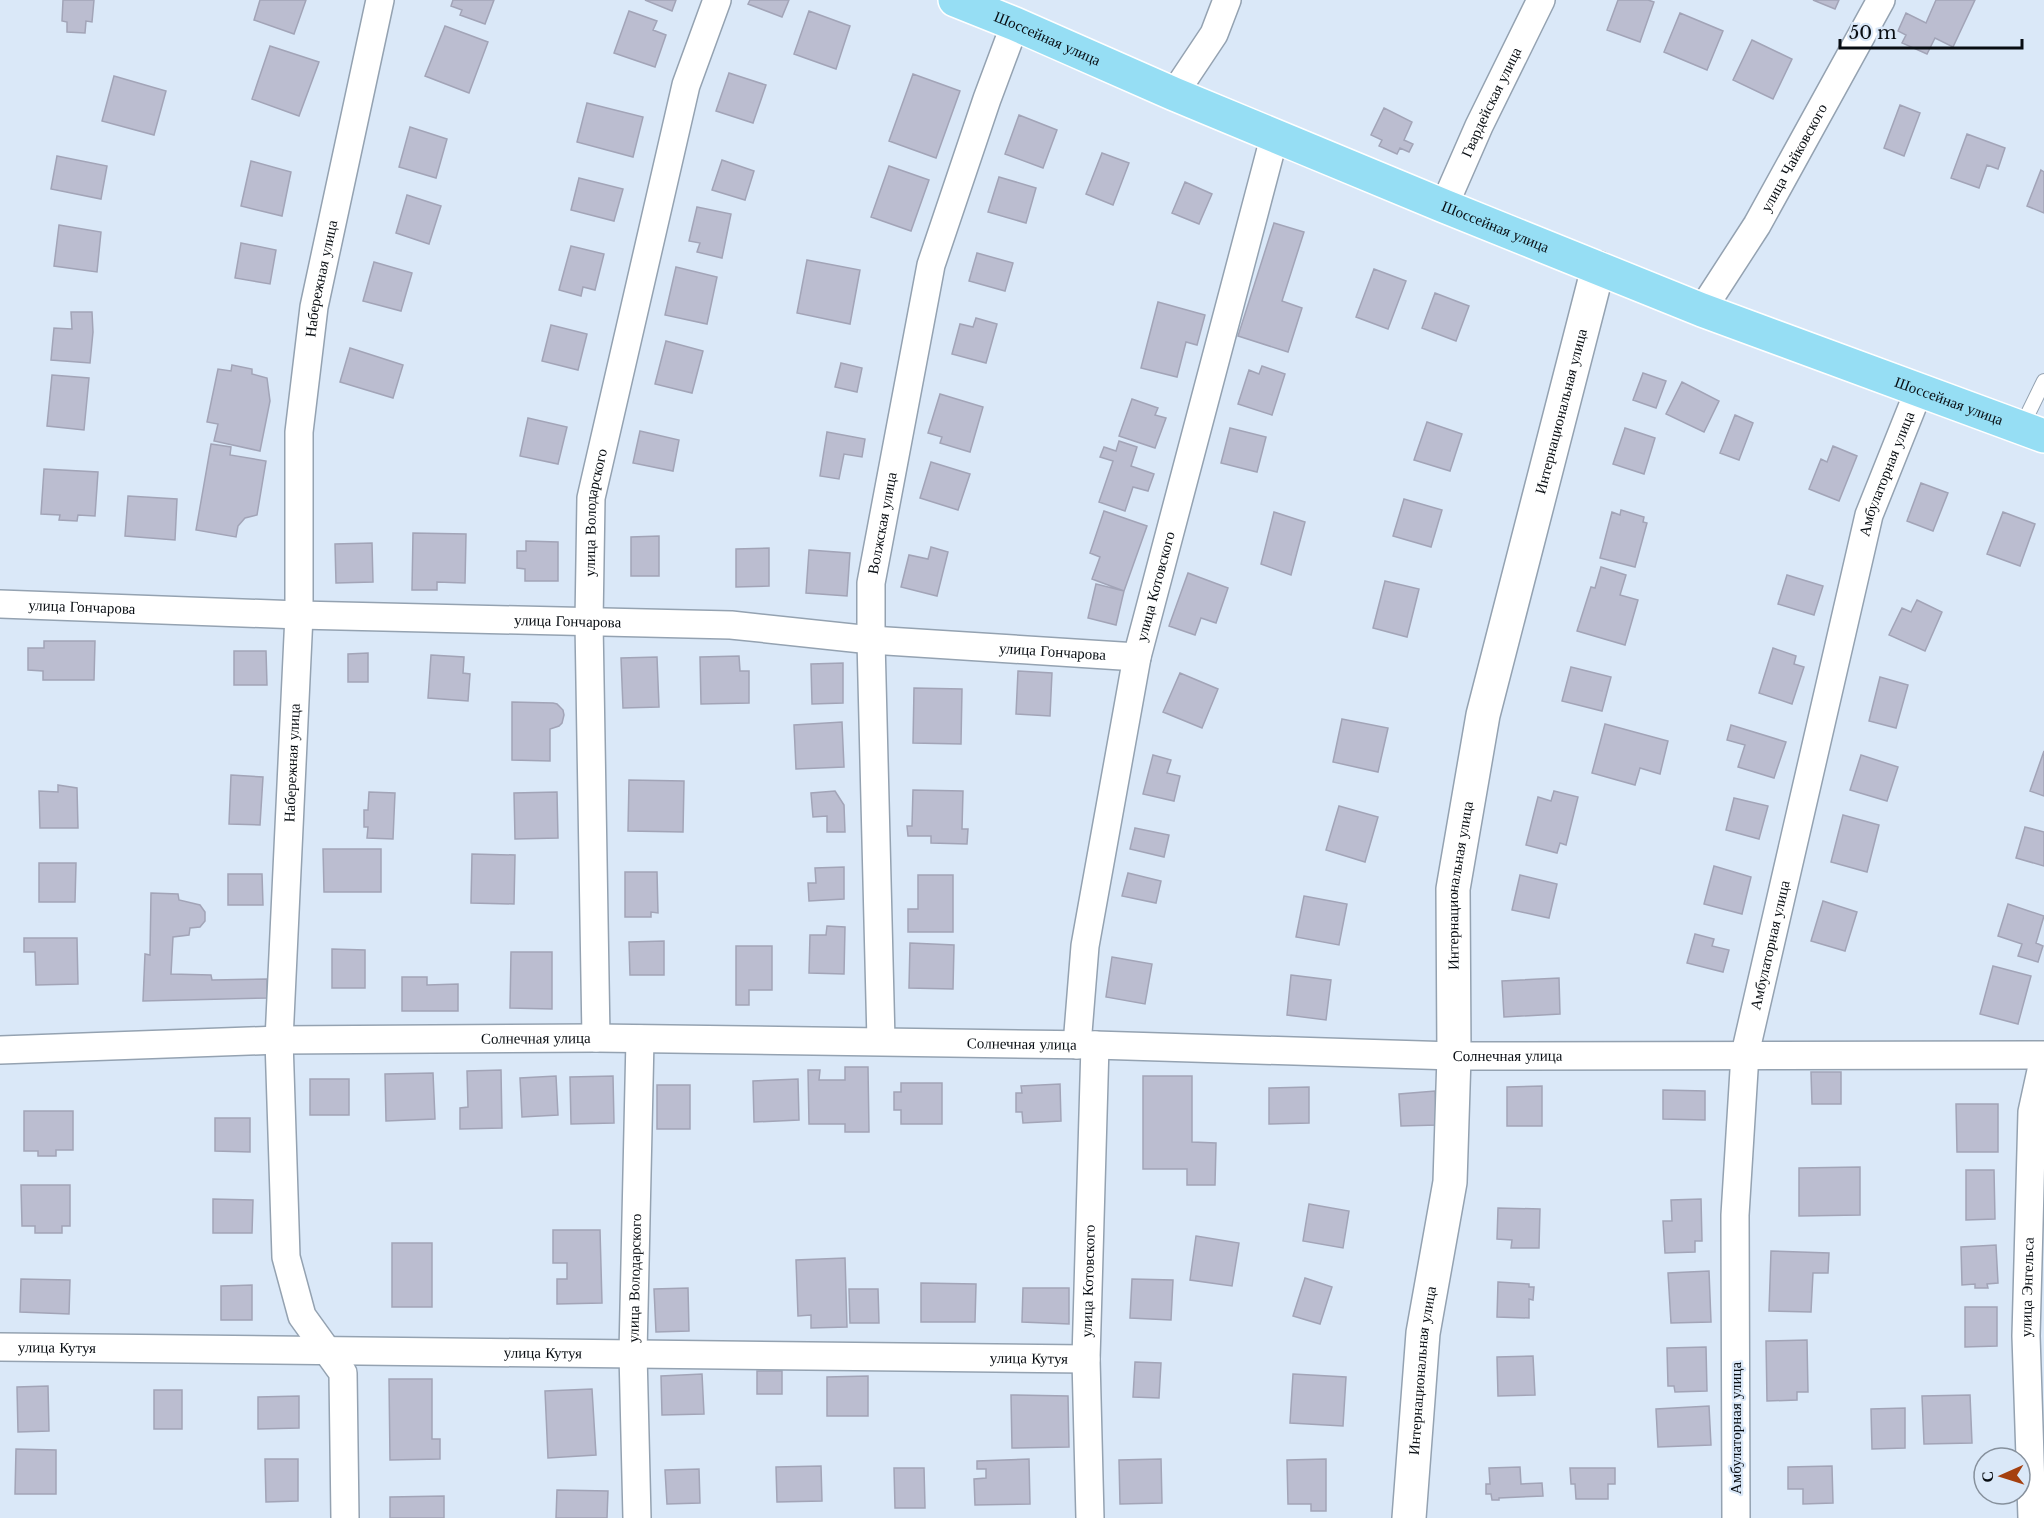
<svg xmlns="http://www.w3.org/2000/svg" width="2044" height="1518" viewBox="0 0 2044 1518" font-family="'Libre Baskerville',serif">
  <style>
    .building { fill: #bbbdd0; stroke: #a2a4b7; stroke-width: 1.5 }
    .lines { fill: none; stroke-linecap: round; stroke-linejoin: round }
    .lane-casing { stroke: #94a2b1; stroke-width: 16 }
    .street-casing { stroke: #94a2b1; stroke-width: 30 }
    .secondary-casing { stroke: #94a2b1; stroke-width: 36 }
    .primary-casing { stroke: #fff; stroke-width: 36 }
    .lane { stroke: #fff; stroke-width: 14 }
    .street { stroke: #fff; stroke-width: 27 }
    .secondary { stroke: #fff; stroke-width: 33 }
    .primary { stroke: #96def4; stroke-width: 33 }
    .labels { text-anchor: middle; stroke-width: 4.5; stroke-linejoin: round; paint-order: stroke }
    .street-label { font-size: 15px; fill: #080d12; stroke: #dae8f8 }
  </style>
  <rect width="100%" height="100%" fill="#dae8f8"/>
  <path class="building" d="M63 0H94L92 22 86 21 85 33 67 32V22L62 21Z
    M260 0H306L294 34 254 20Z
    M453 0H494L485 24 460 15 462 10 451 6Z
    M645 0H676L672 11Z
    M750 0H789L782 17 748 4Z
    M1618 0H1648L1654 2 1640 42 1607 30Z
    M1813 0H1839L1835 9Z
    M1936 0H1975L1953 47 1935 38 1927 54 1902 43 1906 35 1898 31 1906 13 1926 23Z
    M629 11 657 21 653 30 666 35 655 67 614 53Z
    M809 11 850 26 836 69 794 54Z
    M1680 13 1723 31 1707 70 1664 52Z
    M445 26 488 42 469 93 425 76Z
    M1752 40 1792 59 1773 99 1733 80Z
    M270 46 319 62 299 116 252 99Z
    M729 73 766 85 753 123 716 111Z
    M913 74 960 91 936 158 889 141Z
    M114 76 166 91 154 135 102 121Z
    M587 103 643 117 633 157 577 142Z
    M1900 105 1920 113 1904 156 1884 148Z
    M1384 108 1412 122 1404 140 1413 144 1409 152 1400 148 1397 154 1379 146 1382 140 1371 135Z
    M1019 115 1057 130 1043 168 1005 154Z
    M410 127 447 139 436 178 399 167Z
    M1967 134 2005 148 1998 169 1987 165 1979 188 1951 178Z
    M1102 153 1129 163 1113 205 1086 194Z
    M57 156 107 166 101 199 51 189Z
    M722 160 754 171 745 200 712 190Z
    M251 161 291 172 282 216 241 206Z
    M889 166 929 180 911 231 871 217Z
    M2041 170 2044 172V213L2027 206Z
    M999 177 1036 188 1026 223 988 212Z
    M579 178 623 189 614 221 571 210Z
    M1185 182 1212 194 1199 224 1172 213Z
    M407 195 441 206 429 244 396 233Z
    M697 207 731 214 722 258 697 252 700 243 689 241Z
    M1274 223 1304 232 1282 301 1302 308 1288 352 1238 336Z
    M59 225 101 232 97 272 54 266Z
    M241 243 276 250 270 284 235 278Z
    M571 246 604 254 595 290 583 287 581 296 559 290Z
    M977 253 1013 263 1005 291 969 281Z
    M807 260 860 270 850 324 797 313Z
    M374 262 412 273 401 311 363 301Z
    M676 267 717 277 707 324 665 315Z
    M1374 269 1406 281 1388 329 1356 317Z
    M1435 293 1469 306 1456 341 1422 328Z
    M1158 302 1205 315 1197 345 1186 342 1177 377 1141 368Z
    M71 312H92L93 332 90 363 51 360 54 328 72 329Z
    M976 318 997 324 986 363 952 354 960 324 973 327Z
    M551 325 587 334 578 370 542 361Z
    M666 341 703 351 692 393 655 384Z
    M350 348 403 365 393 398 340 382Z
    M841 363 862 368 857 392 835 387Z
    M232 365 252 369V374L267 378 270 401 260 451 214 441 218 424 207 422 218 369 231 371Z
    M1262 366 1285 374 1272 415 1238 404 1249 370 1259 374Z
    M1643 373 1666 381 1656 408 1633 400Z
    M52 375 89 378 84 430 47 426Z
    M1682 382 1719 401 1704 432 1666 414Z
    M940 394 983 407 970 452 940 443 942 437 928 433Z
    M1132 399 1158 408 1155 415 1166 418 1155 448 1119 436Z
    M1735 415 1753 423 1739 460 1720 453Z
    M528 418 567 427 558 464 520 456Z
    M1427 422 1462 434 1450 471 1414 460Z
    M1230 428 1266 437 1257 472 1221 463Z
    M1625 428 1655 438 1644 474 1613 464Z
    M640 431 679 440 673 471 633 463Z
    M827 432 865 439 862 457 844 454 839 479 820 476Z
    M1119 441 1137 447 1131 466 1154 474 1148 491 1133 487 1125 511 1099 502 1113 461 1100 457 1104 447 1116 451Z
    M211 444 231 447 230 455 266 461 257 515 245 518 238 526 236 537 196 530Z
    M1833 446 1857 456 1839 501 1809 489 1821 459 1827 462Z
    M931 462 970 474 958 510 920 498Z
    M44 469 98 472 95 516 78 515 77 521 59 520 60 515 41 514Z
    M1921 483 1948 493 1933 531 1907 521Z
    M128 496 177 499 175 540 125 536Z
    M1404 499 1442 510 1431 547 1393 536Z
    M1621 510 1644 517 1643 522 1647 523 1635 567 1600 558 1612 512 1620 515Z
    M1104 511 1147 526 1124 591 1092 579 1100 557 1090 553Z
    M1274 512 1305 522 1291 575 1261 564Z
    M2003 512 2035 524 2020 566 1987 554Z
    M413 533 466 534 465 583 437 582V590H412Z
    M659 536V576H631V537Z
    M526 541 558 542V581H525V569L517 568V551H526Z
    M372 543 373 582 336 583 335 544Z
    M931 547 948 552 937 596 901 587 909 555 928 559Z
    M769 548V586L736 587V549Z
    M809 550 850 553 847 596 806 593Z
    M1601 567 1626 575 1620 595 1638 600 1625 645 1577 631 1591 587 1595 588Z
    M1188 573 1228 588 1216 623 1201 618 1195 635 1169 626Z
    M1787 575 1823 586 1814 615 1778 604Z
    M1385 581 1419 589 1407 637 1373 628Z
    M1096 584 1124 591 1116 625 1088 618Z
    M1917 600 1942 612 1925 651 1889 635 1902 608 1911 612Z
    M44 641H95L94 680H43V671L28 670V648H44Z
    M1773 648 1796 656 1794 664 1804 667 1792 704 1759 693Z
    M234 651H266L267 685H234Z
    M368 653V682H348V654Z
    M431 655 464 657 463 673 470 674 468 701 428 698Z
    M739 656 740 671H749V703L701 704 700 657Z
    M657 657 659 707 623 708 621 658Z
    M843 663V703L812 704 811 664Z
    M1571 667 1611 677 1602 711 1562 701Z
    M1018 671 1052 673 1050 716 1016 714Z
    M1180 673 1218 689 1202 728 1163 712Z
    M1880 677 1908 685 1896 728 1869 721Z
    M914 688 962 689 961 744 913 743Z
    M512 702 553 703 557 704 563 710 564 715 562 723 559 726 550 729V761L512 760Z
    M1342 719 1388 728 1378 772 1333 762Z
    M842 722 844 767 796 769 794 725Z
    M1605 724 1668 741 1660 774 1640 768 1635 785 1592 773Z
    M1731 725 1786 742 1774 778 1738 767 1745 745 1727 740Z
    M2044 751V796L2030 791Z
    M1153 755 1171 760 1167 773 1180 776 1174 801 1143 794Z
    M1861 755 1898 767 1887 801 1850 790Z
    M231 775 263 777 260 825 229 824Z
    M629 780 684 781 683 832 628 831Z
    M58 785 77 788 78 828H40L39 791 58 792Z
    M913 790 963 791 962 829H968L967 844 931 843V836H908L907 826H912Z
    M835 791 844 805 845 832H827V816L813 817 811 793Z
    M1554 791 1578 797 1566 845 1560 843 1557 853 1526 845 1538 797 1551 801Z
    M369 792 395 793 393 839 367 838 368 827H364V810H368Z
    M557 792 558 838 515 839 514 793Z
    M1734 798 1768 806 1759 839 1726 830Z
    M1339 806 1378 817 1365 862 1326 850Z
    M1843 815 1879 825 1867 872 1831 862Z
    M2025 827 2044 832V866L2016 858Z
    M1135 828 1169 835 1164 857 1130 849Z
    M323 849H381V892H324Z
    M472 854 515 855 514 904 471 903Z
    M39 863H76L75 902H39Z
    M1714 866 1751 877 1742 914 1704 904Z
    M844 867V899L809 901 808 883H816L815 868Z
    M625 872H657L658 913 651 912V917H625Z
    M1128 873 1161 881 1156 903 1122 896Z
    M228 874H262L263 905H228Z
    M918 875H953V932H908V909H918Z
    M1520 875 1557 884 1549 918 1512 910Z
    M151 893 178 894 179 900 200 905 205 912V921L200 927 190 928 189 935 173 937 171 974 211 975 212 980 267 979V998L143 1001 145 954 150 955Z
    M1304 896 1347 904 1339 945 1296 937Z
    M1823 901 1857 912 1845 951 1811 941Z
    M2008 904 2044 916 2036 943 2043 946 2038 962 2018 956 2022 944 1998 936Z
    M827 926 845 927 844 974 809 973 810 935H826Z
    M1695 934 1714 939 1712 946 1729 950 1723 972 1687 963Z
    M24 938H77L78 984 36 985 35 952H24Z
    M664 941V975H630L629 942Z
    M910 943 954 945 953 989 909 988Z
    M736 946H772V990H749V1005H736Z
    M332 949 365 950V988H332Z
    M511 952H552V1009L510 1008Z
    M1112 957 1152 964 1145 1004 1106 997Z
    M1993 966 2031 976 2018 1024 1980 1014Z
    M1291 975 1331 980 1326 1020 1287 1015Z
    M402 977H427V985L458 984V1011H402Z
    M1559 978 1560 1014 1504 1017 1502 981Z
    M845 1067H868L869 1132H845V1124H809L808 1070H820L819 1080H845Z
    M501 1070 502 1128 460 1129V1108L468 1107 467 1071Z
    M1811 1072H1841V1104H1812Z
    M433 1073 435 1119 386 1121 385 1074Z
    M556 1076 558 1115 522 1117 520 1078Z
    M613 1076 614 1123 571 1124 570 1077Z
    M1143 1076H1192V1142L1216 1143 1215 1185H1187V1169H1143Z
    M310 1079H349V1115H310Z
    M798 1079 799 1120 754 1122 753 1081Z
    M901 1083H942V1124H901V1110H894V1092H901Z
    M1060 1084 1061 1121 1023 1123 1022 1112H1016V1093H1022L1021 1086Z
    M657 1085H690V1129H657Z
    M1542 1086V1126H1507V1087Z
    M1309 1087V1123L1269 1124V1088Z
    M1663 1090 1705 1091V1120L1663 1119Z
    M1435 1091 1437 1125 1401 1126 1399 1094Z
    M1956 1104H1998V1152H1957Z
    M24 1111H73V1150H56V1156H38V1151H24Z
    M215 1118H250V1152L215 1151Z
    M1860 1167V1215L1799 1216V1168Z
    M1966 1170H1994L1995 1219 1966 1220Z
    M21 1185H70V1226H62V1233H35V1226H22Z
    M213 1199 253 1200 252 1233H213Z
    M1701 1199 1702 1241H1695V1252L1665 1253 1663 1221H1672L1671 1200Z
    M1309 1204 1349 1211 1343 1248 1303 1241Z
    M1498 1208 1540 1209 1539 1248H1511L1512 1240 1497 1239Z
    M553 1230H600L602 1303 557 1304V1279H567V1263H553Z
    M1196 1236 1239 1243 1232 1286 1190 1280Z
    M392 1243H432V1307H392Z
    M1996 1245 1998 1283 1987 1284 1988 1288H1975V1284L1962 1285 1961 1247Z
    M1771 1251 1829 1253 1828 1273H1813L1811 1312 1769 1311Z
    M845 1258 847 1327 811 1328V1315L798 1316 796 1260Z
    M1709 1271 1711 1322 1671 1323 1668 1273Z
    M1305 1278 1332 1287 1320 1324 1293 1316Z
    M21 1279 70 1280 69 1314 20 1312Z
    M1132 1279 1173 1280 1171 1320 1130 1318Z
    M1498 1282 1529 1284V1287H1534L1533 1300 1529 1299V1318L1497 1317Z
    M921 1283 976 1284 975 1322H921Z
    M252 1285V1320H221V1286Z
    M688 1288 689 1331 656 1332 654 1289Z
    M1023 1288H1069V1324L1022 1322Z
    M849 1289H878L879 1323H850Z
    M1965 1307H1997V1346L1965 1347Z
    M1807 1340 1808 1392H1797V1400L1767 1401 1766 1341Z
    M1706 1347 1707 1391 1675 1392 1674 1386H1668L1667 1348Z
    M1533 1356 1535 1395 1498 1396 1497 1357Z
    M1135 1362 1161 1363 1159 1398 1133 1397Z
    M757 1371H782V1394H757Z
    M702 1374 704 1414 662 1415 661 1376Z
    M1293 1374 1346 1377 1343 1426 1290 1423Z
    M868 1376V1416H827V1377Z
    M389 1379H432V1439H440V1459L390 1460Z
    M48 1386 49 1431 18 1432 17 1387Z
    M592 1389 596 1455 548 1458 545 1391Z
    M154 1390H182V1429H154Z
    M1011 1395 1068 1396 1069 1447 1012 1448Z
    M1970 1395 1972 1443 1924 1444 1922 1396Z
    M299 1396V1428L258 1429V1397Z
    M1709 1406 1711 1445 1658 1447 1656 1409Z
    M1905 1408V1448L1872 1449 1871 1409Z
    M16 1449 56 1450V1494H15Z
    M265 1459H298V1501L266 1502Z
    M1029 1459 1030 1504 975 1505 974 1479 986 1478V1469H977V1461Z
    M1161 1459 1162 1503 1120 1504 1119 1460Z
    M1326 1459V1511H1311V1504H1288L1287 1460Z
    M821 1466 822 1501 777 1502 776 1467Z
    M1832 1466 1833 1503 1803 1504V1489H1788V1467Z
    M1520 1467 1521 1484 1542 1483 1543 1496 1499 1498V1500H1492L1491 1494H1486V1484H1490L1489 1468Z
    M894 1468H924L925 1508H895Z
    M1570 1468H1615V1484H1608V1499H1576L1575 1484H1571Z
    M699 1469 700 1503 667 1504 665 1470Z
    M557 1490 608 1491 607 1518H556Z
    M444 1496V1518H390V1497Z"/>
  <g class="lines">
    <defs>
      <path id="lane" d="M2021 428 2044 381"/>
      <g id="street">
        <path d="M1174 94 1214 34 1227 0"/>
        <path id="s1" d="M1444 206 1479 126 1541 0"/>
        <path id="s2" d="M1702 310 1757 225 1881 0"/>
        <path id="s3" d="M0 604 299 615 731 625 871 640 1137 657"/>
        <path id="s4" d="M596 1038 589 622 591 498 686 85 717 0"/>
        <path id="s5" d="M881 1041 871 640V583L931 265 987 99 1015 24"/>
        <path id="s6" d="M1077 1045 1085 946 1137 657 1275 134"/>
        <path id="s7" d="M0 1050 279 1040 596 1038 1095 1045 1454 1056 2044 1055"/>
        <path id="s8" d="M0 1347 1086 1359"/>
        <path id="s9" d="M345 1518 343 1373 302 1316 286 1257 279 1040 299 615V432L314 307 380 0"/>
        <path id="s10" d="M637 1518 633 1353 640 1039"/>
        <path id="s11" d="M1090 1518 1086 1359 1095 1045"/>
        <path id="s12" d="M1736 1518 1735 1215 1745 1054 1869 515 1919 390"/>
        <path id="s13" d="M2032 1518 2026 1336 2032 1112 2044 1057"/>
      </g>
      <g id="secondary">
        <path id="s14" d="M1409 1518 1423 1333 1450 1182 1454 1056 1453 889 1483 715 1598 268"/>
      </g>
      <g id="primary">
        <path id="s15" d="M955 0 1015 24 1174 94 1444 206 1702 310 2044 436"/>
      </g>
    </defs>
    <use href="#lane" class="lane-casing"/>
    <use href="#street" class="street-casing"/>
    <use href="#secondary" class="secondary-casing"/>
    <use href="#primary" class="primary-casing"/>
    <use href="#lane" class="lane"/>
    <use href="#street" class="street"/>
    <use href="#secondary" class="secondary"/>
    <use href="#primary" class="primary"/>
  </g>
  <g class="labels">
    <g class="street-label">
      <text dy="5" stroke="none"><textPath href="#s15" startOffset="100">Шоссейная улица</textPath></text>
      <text dy="5" stroke="none"><textPath href="#s1" startOffset="114">Гвардейская улица</textPath></text>
      <text dy="5" stroke="none"><textPath href="#s2" startOffset="178">улица Чайковского</textPath></text>
      <text dy="5" stroke="none"><textPath href="#s15" startOffset="586">Шоссейная улица</textPath></text>
      <text dy="5" stroke="none"><textPath href="#s9" startOffset="1257">Набережная улица</textPath></text>
      <text dy="5" stroke="none"><textPath href="#s15" startOffset="1072">Шоссейная улица</textPath></text>
      <text dy="5" stroke="none"><textPath href="#s14" startOffset="1122">Интернациональная улица</textPath></text>
      <text dy="5" stroke="none"><textPath href="#s12" startOffset="1062">Амбулаторная улица</textPath></text>
      <text dy="5" stroke="none"><textPath href="#s4" startOffset="526">улица Володарского</textPath></text>
      <text dy="5" stroke="none"><textPath href="#s5" startOffset="519">Волжская улица</textPath></text>
      <text dy="5" stroke="none"><textPath href="#s6" startOffset="466">улица Котовского</textPath></text>
      <text dy="5" stroke="none"><textPath href="#s3" startOffset="82">улица Гончарова</textPath></text>
      <text dy="5" stroke="none"><textPath href="#s3" startOffset="568">улица Гончарова</textPath></text>
      <text dy="5" stroke="none"><textPath href="#s3" startOffset="1054">улица Гончарова</textPath></text>
      <text dy="5" stroke="none"><textPath href="#s9" startOffset="771">Набережная улица</textPath></text>
      <text dy="5" stroke="none"><textPath href="#s14" startOffset="636">Интернациональная улица</textPath></text>
      <text dy="5" stroke="none"><textPath href="#s12" startOffset="576">Амбулаторная улица</textPath></text>
      <text dy="5" stroke="none"><textPath href="#s7" startOffset="536">Солнечная улица</textPath></text>
      <text dy="5" stroke="none"><textPath href="#s7" startOffset="1022">Солнечная улица</textPath></text>
      <text dy="5" stroke="none"><textPath href="#s7" startOffset="1508">Солнечная улица</textPath></text>
      <text dy="5" stroke="none"><textPath href="#s10" startOffset="240">улица Володарского</textPath></text>
      <text dy="5" stroke="none"><textPath href="#s11" startOffset="237">улица Котовского</textPath></text>
      <text dy="5" stroke="none"><textPath href="#s13" startOffset="231">улица Энгельса</textPath></text>
      <text dy="5" stroke="none"><textPath href="#s8" startOffset="57">улица Кутуя</textPath></text>
      <text dy="5" stroke="none"><textPath href="#s8" startOffset="543">улица Кутуя</textPath></text>
      <text dy="5" stroke="none"><textPath href="#s8" startOffset="1029">улица Кутуя</textPath></text>
      <text dy="5" stroke="none"><textPath href="#s14" startOffset="148">Интернациональная улица</textPath></text>
      <text transform="translate(1736 1428) rotate(-90)" y="5">Амбулаторная улица</text>
    </g>
  </g>
  <g transform="translate(2002 1476) rotate(267)"><circle r="28" fill="#dae8f8" stroke="#86909c" stroke-width="1.5"/>
  <path d="M0-4.5L10 22L0 15L-10 22Z" fill="#a5400f"/>
  <text y="-9" font-size="16" font-weight="bold" text-anchor="middle" fill="#080d12">С</text>
  </g>
  <path d="M1840 39v9h182v-9" fill="none" stroke="#080d12" stroke-width="3"/>
  <text x="1849" y="39" font-size="18" fill="#080d12" stroke="#dae8f8" stroke-width="4.5" paint-order="stroke">50 m</text>
</svg>
